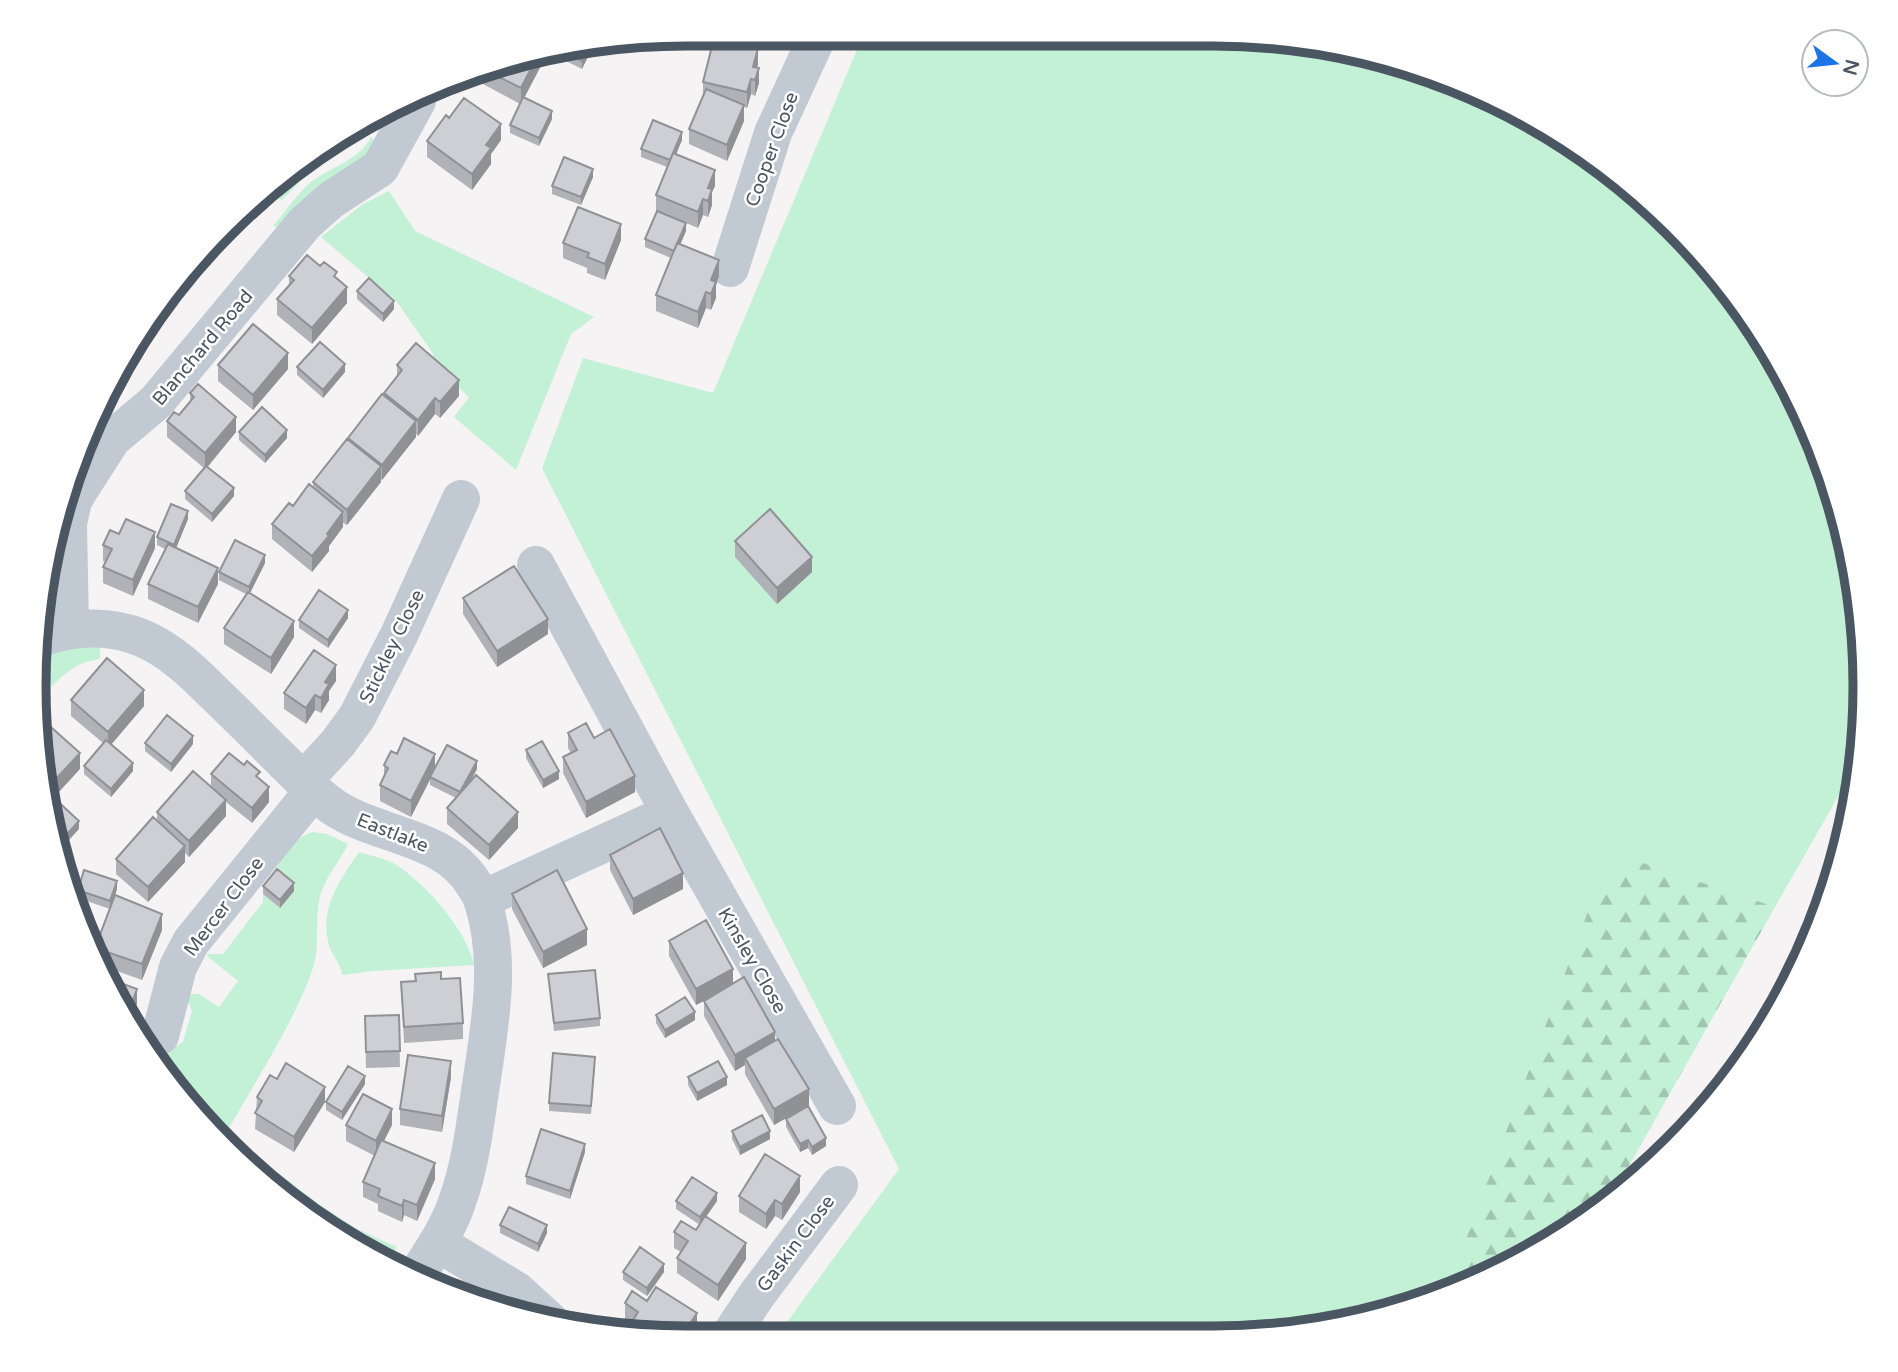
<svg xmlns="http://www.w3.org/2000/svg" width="1898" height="1372" viewBox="0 0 1898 1372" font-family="'Varela Round',sans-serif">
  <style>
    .green { fill: #c3f1d5 }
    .forest { fill: url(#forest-firs) }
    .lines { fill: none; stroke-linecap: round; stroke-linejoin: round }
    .street { stroke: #c1cad2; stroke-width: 38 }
    .wall { fill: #b0b2b7 }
    .shaded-wall { fill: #909195 }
    .building { fill: #cdcfd5; stroke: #909195; stroke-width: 2 }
    .labels { text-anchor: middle; stroke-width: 5; stroke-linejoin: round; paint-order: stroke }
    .street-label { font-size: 19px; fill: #4a5661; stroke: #fff }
    .rim { fill: none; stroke: #4a5661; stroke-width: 9 }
  </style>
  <defs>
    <pattern id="forest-firs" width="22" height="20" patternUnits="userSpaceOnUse" patternTransform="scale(1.75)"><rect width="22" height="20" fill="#c3f1d5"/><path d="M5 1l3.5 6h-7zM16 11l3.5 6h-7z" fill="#a0c6b0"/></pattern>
  </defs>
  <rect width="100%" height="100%" fill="#f5f3f3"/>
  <path class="green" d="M864 33H1212L1381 55 1574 143 1730 288 1797 397 1842 517 1863 643 1860 758 1775 907 1634 860 1590 906 1446 1293 1298 1333 779 1336 787 1322 899 1169 542 468 583 358 713 393Z
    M353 130 357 137 350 147 325 162 314 151 324 143Z
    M371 137 379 145 285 230 273 226C285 212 296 195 310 183 331 166 358 162 371 137Z
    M305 159 314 167 282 200 266 193Z
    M389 191 415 231 594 317 571 334 516 470 454 417 469 397 429 360 434 355 397 302 321 237 363 204Z
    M100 642V659C77 662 65 673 49 689L39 680V653Z
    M313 832 327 834 348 844C340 862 325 877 320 896 314 922 321 946 312 971 291 1028 256 1080 226 1133 205 1114 178 1100 164 1075L169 1051 183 1042 192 1011 186 997 190 994H199L219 1007 238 981 207 956 208 954H223L263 902V894L280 908 277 877 273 873C284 857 293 837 313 832Z
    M359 852C371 856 385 858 395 864 425 883 467 930 474 965L373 971 342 975C341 963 332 956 329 945 319 908 340 880 359 852Z
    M235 1150 289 1181 320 1205 357 1229 397 1247 385 1264 288 1204Z"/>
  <path class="forest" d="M1634 860 1775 907 1607 1205 1462 1289 1446 1293 1590 906Z"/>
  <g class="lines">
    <path class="street" d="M730 268 773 133 819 33
      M536 565 670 813 837 1106
      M70 629 68 523 73 501 78 492 112 439 156 402 305 223 331 200 380 168 417 101
      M39 638C74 627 107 624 142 638 170 650 192 671 213 692 236 714 259 737 281 759 297 775 314 793 332 806 377 837 442 834 473 883 477 889 481 895 483 902 502 962 490 1024 481 1085 475 1123 471 1163 458 1199 449 1228 431 1253 415 1278
      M303 781 338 743 357 717 399 635 461 499
      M483 899 670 813
      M160 1036 178 967 191 942 314 790
      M438 1243 517 1291 551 1322
      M729 1337 756 1296 839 1185"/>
  </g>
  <path class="wall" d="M677 34 675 45 646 39Z
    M593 46 582 69 554 55V51Z
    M546 52V56L524 98 552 119 539 146 510 133V125L520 104 481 83V72L517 56Z
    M758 64 757 67 759 83 755 96 751 94 747 108 744 107V121L727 161 689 144V129L703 96V82Z
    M449 118 501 140 491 154V164L472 190 427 157V141Z
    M682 140 676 154 715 186 712 192V205L708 217 703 215 698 228 686 223V231L680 245 719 276 716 285V298L711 310 706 308 698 328 656 311V295L671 258 645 247V239L657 211H656V195L667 167 641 157V149Z
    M593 177 581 205 552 194V186Z
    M621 240 605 280 587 273V268L563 258V243Z
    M289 276 337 278 347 303 312 344 277 315V299L289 285Z
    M357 291 394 309 383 322 357 299Z
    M218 365 288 369 253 410 218 381Z
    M397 365 459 396 440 418 435 414 418 436 416 434V437L382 480 381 479V482L347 525 343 523V527L329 546V551L312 572 272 539V524L313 487V482L348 440V438L384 395V393L397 376Z
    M297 367 345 372 323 398 297 375Z
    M190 393 236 432 208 467 234 496 212 522 185 499V491L204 468 167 437V421L179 415 190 402Z
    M239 432 287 438 265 463 239 440Z
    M188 519 176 548 218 584 198 623 148 599V584L165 549 157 545V537Z
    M735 541 812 572 777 604 735 557Z
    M103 545 155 548 133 596 103 583V567L106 562 103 561Z
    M265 563 250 593 294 637 271 674 224 644V628L246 594 219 580V572Z
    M463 598 548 634 497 667 463 614Z
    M348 618 328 648 299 628V620Z
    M336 681 329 691V700L321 713 315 710 306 724 284 709V693Z
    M71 700 144 706 111 745 133 771 111 797 84 774V766L103 743 71 716Z
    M568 733 594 738 635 792 586 818 563 773V757L571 753 568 748Z
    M145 743 193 744 171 772 145 751Z
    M526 750 559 779 543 788 526 758Z
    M397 754 435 769H477L469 784 518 828 489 860 447 824V808L456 798 430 785V778L411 817 380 801V785L384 777V765Z
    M211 774 260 779 269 802 252 823 226 802V816L189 857 185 853V862L148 902 116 874V859L157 821V812L211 787Z
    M610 855 683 889 633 915 610 870Z
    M263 886 294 891 280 908 263 894Z
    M117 889 113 902 162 930 142 980 100 965 95 957V948L110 909 78 898V890Z
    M512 894 587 945 543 968 512 909Z
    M669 941 733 983 775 1040 809 1105 774 1125 745 1074V1065L735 1071 704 1016V1001L696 1005 669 956Z
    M415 974 463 1023V1039L404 1043 401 982 415 981Z
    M548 974 600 1018V1026L554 1031Z
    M399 1015 400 1067 366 1068 365 1016Z
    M656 1015 695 1020 665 1038 656 1023Z
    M595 1065 591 1114 549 1111V1103Z
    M451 1077 442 1132 400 1125V1109Z
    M688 1077 727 1085 697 1101 688 1085Z
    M365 1084 342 1120 326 1110V1102Z
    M257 1097 325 1102 294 1152 255 1129Z
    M786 1119 826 1146 812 1155 808 1148 800 1152 786 1127Z
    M346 1125H392L384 1141 435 1179 417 1221 404 1215 402 1222 378 1211V1204L363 1197V1182L375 1156 346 1141Z
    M732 1131 770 1139 740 1155 732 1139Z
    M585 1152 570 1199 526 1184V1176Z
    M800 1192 782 1220 775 1216 766 1229 739 1212V1196Z
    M676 1201H717L706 1217 746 1259 718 1301 677 1273V1258L681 1252 674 1248V1232L696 1230 700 1225 676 1209Z
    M500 1225 547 1233 538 1252 500 1233Z
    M623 1272H664L647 1296 623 1280Z
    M647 1301 697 1329 691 1337H643L628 1335V1328L631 1323 625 1319V1303Z"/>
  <path class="shaded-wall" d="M589 46H593L582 69V61Z
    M758 48V64L754 80 753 67Z
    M546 52V56L521 104V88L539 53Z
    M759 68V83L755 96V80Z
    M751 79V94L747 108V92Z
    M744 105V121L727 161V145Z
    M552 111V119L539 146V138Z
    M501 124V140L491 154V164L472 190V174L486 145Z
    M682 132V140L670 169V161Z
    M593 169V177L581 205V197Z
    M715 170V186L712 192V205L708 217V188Z
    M703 199V215L698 228V212Z
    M242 215V217L230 230V225Z
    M686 223V231L674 259V251Z
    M621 224V240L605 280V264Z
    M193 258V268L163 303Z
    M719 260V276L716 285V298L711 310V280Z
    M347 287V303L312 344V328Z
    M706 292V308L698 328V312Z
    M394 301V309L383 322V314Z
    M288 353V369L253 410V395Z
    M345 364V372L323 398V390Z
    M459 380V396L440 418V402Z
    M435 398V414L418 436V420Z
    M236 417V432L205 469V453Z
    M416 421V437L382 480V465Z
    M287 430V438L265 463V455Z
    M381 466V482L347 525V510Z
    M234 488V496L212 522V514Z
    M188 511V519L174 553V545Z
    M343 512V527L329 546V551L312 572V556L327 534Z
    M155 532V548L133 596V580Z
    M265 555V563L249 595V587Z
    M812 557V572L777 604V588Z
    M218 568V584L198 623V607Z
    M348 610V618L328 648V640Z
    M548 619V634L497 667V651Z
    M294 621V637L271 674V658Z
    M336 665V681L329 691V700L321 713V698L325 682Z
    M144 690V706L108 748V732Z
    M315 695V710L306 724V708Z
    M193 736V744L171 772V764Z
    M80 753V769L48 804 44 792Z
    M435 754V770L411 817V801Z
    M477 761V769L460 800V792Z
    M133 763V771L111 797V789Z
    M559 771V779L543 788V780Z
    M635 776V792L586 818V802Z
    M269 787V802L252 823V808Z
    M226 800V816L189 857V841Z
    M518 812V828L489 860V845Z
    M79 821V829L60 850 58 844Z
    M185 846V862L148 902V887Z
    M683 873V889L633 915V899Z
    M117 881V889L110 909V901Z
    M294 883V891L280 908V900Z
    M162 914V930L142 980V964Z
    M587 929V945L543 968V952Z
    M733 969V985L696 1005V989Z
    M137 989V1004L131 1019 128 1013Z
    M695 1012V1020L665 1038V1030Z
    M775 1032V1047L745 1058V1065L735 1071V1055Z
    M451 1061V1077L442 1132V1116Z
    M365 1076V1084L342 1120V1112Z
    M727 1077V1085L697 1101V1093Z
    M325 1087V1102L294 1152V1137Z
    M809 1089V1105L774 1125V1109Z
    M392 1109V1125L376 1156V1141Z
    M770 1131V1139L740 1155V1147Z
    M826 1138V1146L812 1155V1147Z
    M808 1140V1148L800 1152V1144Z
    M585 1144V1152L570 1199V1191Z
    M435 1163V1179L417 1221V1205Z
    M800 1176V1192L782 1220V1204Z
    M717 1193V1201L700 1225V1217Z
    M404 1200V1215L402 1222V1206Z
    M775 1200V1216L766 1229V1214Z
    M547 1225V1233L538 1252V1244Z
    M746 1243V1259L718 1301V1285Z
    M664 1264V1272L647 1296V1288Z
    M697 1313V1329L691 1337H681Z"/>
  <path class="building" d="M714 38 758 48 753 67 759 68 755 80 751 79 747 92 703 82Z
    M589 46 582 61 559 50Z
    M539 53 521 88 485 70 517 56Z
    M706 89 744 105 727 145 689 129Z
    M523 97 552 111 539 138 510 125Z
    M464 98 501 124 486 145 491 148 472 174 427 141 446 115 449 118Z
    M653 120 682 132 670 160 641 149Z
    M673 153 715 170 708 188 712 189 708 201 703 199 698 212 656 195Z
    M564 157 593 169 581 197 552 186Z
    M578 207 621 224 605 264 587 257 589 253 563 243Z
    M657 211 686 223 674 251 645 239Z
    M677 243 719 260 711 280 716 282 711 294 706 292 698 312 656 295Z
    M307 255 320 266 324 262 337 272 334 276 347 287 312 328 277 299 294 280 289 276Z
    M369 278 394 301 383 314 357 291Z
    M253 324 288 353 253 395 218 365Z
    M320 342 345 364 323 390 297 367Z
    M416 343 459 380 440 402 435 398 418 420 384 393 402 370 397 365Z
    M198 384 236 417 205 453 167 421 174 412 179 415 194 397 190 393Z
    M382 394 416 421 382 465 348 438Z
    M262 407 287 430 265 455 239 432Z
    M347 439 381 466 347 510 313 482Z
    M206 466 234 488 212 514 185 491Z
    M309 484 343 512 327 534 329 536 312 556 272 524 289 503 293 506Z
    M171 504 188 511 174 545 157 537Z
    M770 509 812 557 777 588 735 541Z
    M126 519 155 532 133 580 103 567 112 549 103 545 110 530 119 534Z
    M235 540 265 555 249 587 219 572Z
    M168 544 218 568 198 607 148 584Z
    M514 566 548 619 497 651 463 598Z
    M319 590 348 610 328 640 299 620Z
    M248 592 294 621 271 658 224 628Z
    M314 650 336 665 325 682 329 684 321 698 315 695 306 708 284 693Z
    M107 658 144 690 108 732 71 700Z
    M167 715 193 736 171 764 145 743Z
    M43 720 80 753 44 792 39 771V725Z
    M586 723 594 738 610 729 635 776 586 802 563 757 577 750 568 733Z
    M404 738 435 754 411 801 380 785 388 768 384 765 391 751 397 754Z
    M106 740 133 763 111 789 84 766Z
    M542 741 559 771 543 780 526 750Z
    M447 745 477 761 460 792 430 777Z
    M229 753 244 765 247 761 260 772 256 776 269 787 252 808 211 774Z
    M193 771 226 800 189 841 157 812Z
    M476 775 518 812 489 845 447 808Z
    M52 796 79 821 58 844 47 802Z
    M153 817 185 846 148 887 116 859Z
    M660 828 683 873 633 899 610 855Z
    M277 869 294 883 280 900 263 886Z
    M84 870 117 881 110 901 78 890Z
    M557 870 587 929 543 952 512 894Z
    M115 895 162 914 142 964 95 948Z
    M706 920 733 969 696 989 669 941Z
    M595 970 600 1018 554 1023 548 974Z
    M441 972V979L460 978 463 1023 404 1027 401 982 416 981 415 974Z
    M744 977 775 1032 735 1055 704 1001Z
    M107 978 137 989 128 1013Z
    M685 997 695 1012 665 1030 656 1015Z
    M399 1015 400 1051 366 1052 365 1016Z
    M778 1039 809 1089 774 1109 745 1058Z
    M553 1053 595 1057 591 1106 549 1103Z
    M408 1055 451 1061 442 1116 400 1109Z
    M718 1061 727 1077 697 1093 688 1077Z
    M286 1063 325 1087 294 1137 255 1113 262 1101 257 1097 270 1075 277 1079Z
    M348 1066 365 1076 342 1112 326 1102Z
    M363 1094 392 1109 376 1141 346 1125Z
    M808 1106 826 1138 812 1147 808 1140 800 1144 786 1119Z
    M762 1115 770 1131 740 1147 732 1131Z
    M541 1129 585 1144 570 1191 526 1176Z
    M381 1140 435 1163 417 1205 404 1200 402 1206 378 1196 380 1189 363 1182Z
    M765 1154 800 1176 782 1204 775 1200 766 1214 739 1196Z
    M692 1177 717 1193 700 1217 676 1201Z
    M509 1207 547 1225 538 1244 500 1225Z
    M705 1216 746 1243 718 1285 677 1258 688 1241 674 1232 681 1221 696 1230Z
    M640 1247 664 1264 647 1288 623 1272Z
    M656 1287 697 1313 681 1337H641L628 1328 638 1312 625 1303 632 1291 647 1301Z"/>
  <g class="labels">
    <g class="street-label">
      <text transform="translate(771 149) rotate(-70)" y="7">Cooper Close</text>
      <text transform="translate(202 347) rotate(-50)" y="7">Blanchard Road</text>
      <text transform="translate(391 646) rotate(-64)" y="7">Stickley Close</text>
      <text transform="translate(393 832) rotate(22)" y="7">Eastlake</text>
      <text transform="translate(223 906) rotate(-53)" y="7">Mercer Close</text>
      <text transform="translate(753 960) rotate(60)" y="7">Kinsley Close</text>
      <text transform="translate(795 1243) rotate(-53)" y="7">Gaskin Close</text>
    </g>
  </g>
  <path d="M0 0H1898V1372H0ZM686 46H1213A640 640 0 0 1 1853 686V686A640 640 0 0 1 1213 1326H686A640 640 0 0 1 46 686V686A640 640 0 0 1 686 46Z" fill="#fff" fill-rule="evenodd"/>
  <path class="rim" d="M686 46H1213A640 640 0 0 1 1853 686V686A640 640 0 0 1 1213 1326H686A640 640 0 0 1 46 686V686A640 640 0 0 1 686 46Z"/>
  <g transform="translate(1835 63) rotate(105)"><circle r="33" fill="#ffffff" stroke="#b7bbc0" stroke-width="2"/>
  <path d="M0-5L12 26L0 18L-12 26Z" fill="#1a73e8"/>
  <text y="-10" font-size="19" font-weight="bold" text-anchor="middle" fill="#4a5661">N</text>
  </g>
</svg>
